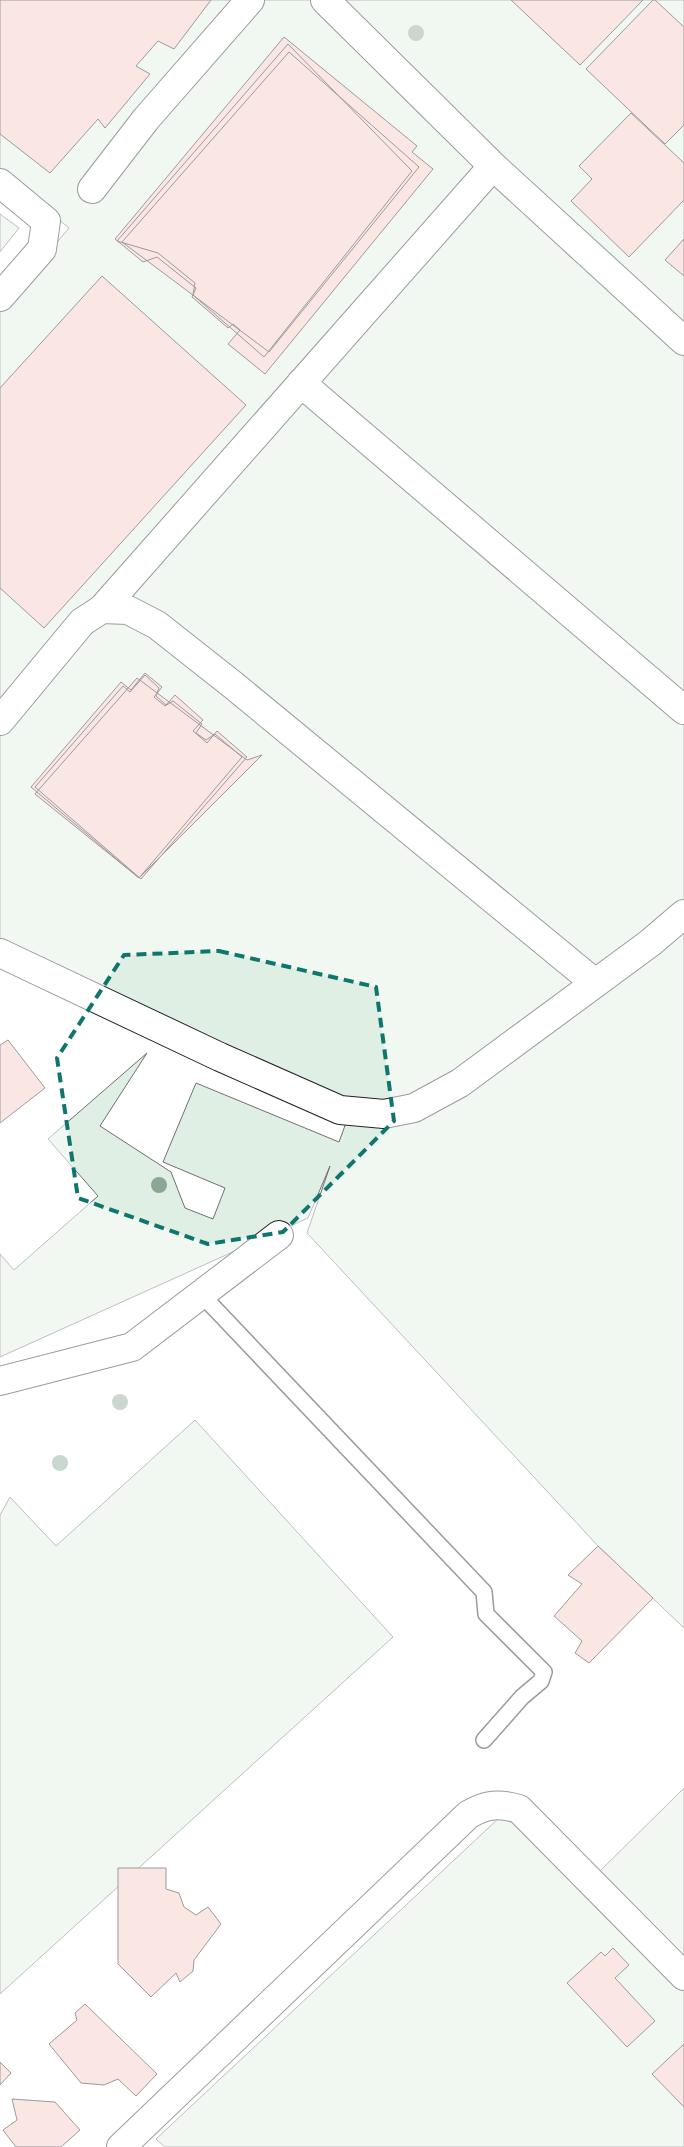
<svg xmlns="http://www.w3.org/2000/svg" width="684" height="2147" viewBox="0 0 684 2147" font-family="'Noto Serif',serif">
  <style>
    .green { fill: #e0efe3; stroke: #6f6f6f }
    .building { fill: #f3c9c0; stroke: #222 }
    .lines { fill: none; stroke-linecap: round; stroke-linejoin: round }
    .service-casing { stroke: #222; stroke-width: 18 }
    .minor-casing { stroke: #222; stroke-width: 30 }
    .service { stroke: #fff; stroke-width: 15 }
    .minor { stroke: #fff; stroke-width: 28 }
    .tree { fill: #8da692 }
    .marked { fill: none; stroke: #0f766e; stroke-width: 4; stroke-dasharray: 10 6; stroke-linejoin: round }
  </style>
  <rect width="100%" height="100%" fill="#fff"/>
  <path class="green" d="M0 0H684V1628L598 1546 307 1233 330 1166 308 1218 0 1357V1254L14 1270 98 1196 48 1139 147 1053 100 1126 171 1172 185 1208 213 1219 225 1188 163 1162 196 1083 339 1142 351 1109 0 957V310L69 228 0 172Z
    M0 214 19 228 0 252Z
    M195 1420 393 1637 0 1994V1515L10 1497 56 1546Z
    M684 1788V2147H165L156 2139 515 1803 593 1878Z"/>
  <path class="building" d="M0 0H211L174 49 158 41 136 66 150 74 105 128 98 119 50 173 0 134Z
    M511 0H643L580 65Z
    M653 0H655L684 27V125L665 144 586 69Z
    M284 37 417 146 412 152 433 169 265 374 228 344 240 330 233 324 228 328 192 297 196 288 157 257 143 262 115 239Z
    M288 44 412 171 264 357 193 295 195 283 158 253 117 241Z
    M289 52 419 167 269 352 122 242Z
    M631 113 684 163V200L629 257 571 201 592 179 579 166Z
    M684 239V276L665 260Z
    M102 276 246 405 44 628 0 588V388Z
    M145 673 162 687 154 697 165 706 173 701 202 724 196 733 206 740 215 734 242 757 139 878 31 787 121 682 131 690Z
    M145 675 159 688 156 696 166 705 175 695 203 720 193 731 207 743 217 731 247 757 141 879 35 787 123 686 130 692Z
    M137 678 247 760 262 755 139 878 35 794Z
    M8 1040 45 1088 0 1123V1045Z
    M598 1546 653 1598 589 1663 575 1653 582 1641 554 1616 582 1584 568 1575Z
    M118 1868H166V1889L179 1893 184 1907 196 1915 208 1907 221 1924 194 1960 193 1971 180 1982 176 1973 151 1997 118 1964Z
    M613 1948 629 1965 615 1978 655 2021 627 2047 567 1983 601 1952 605 1956Z
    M85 2004 157 2074 136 2096 118 2079 104 2085 81 2083 49 2044 77 2020 75 2013Z
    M684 2044V2107L652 2074Z
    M0 2062 11 2073 0 2085Z
    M12 2099 55 2102 80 2130 61 2147H16L3 2130 17 2120Z"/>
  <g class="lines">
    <defs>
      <path id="service" d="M201 1294 484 1592 486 1614 544 1672 541 1681 522 1697 484 1740"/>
      <path id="minor" d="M325 0 493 166 684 341
        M0 183 46 221 42 249 0 297
        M92 189 146 119 250 0
        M301 383 684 710
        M102 609 493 166
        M0 721 82 622 102 609 128 610 157 625 233 685 595 983
        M0 953 220 1057 340 1110 384 1114 414 1108 460 1083 650 943 684 914
        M0 1381 132 1347 279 1235
        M121 2147 468 1815C486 1804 499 1803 519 1809L684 1976"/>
    </defs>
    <use href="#service" class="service-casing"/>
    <use href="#minor" class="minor-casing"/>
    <use href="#service" class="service"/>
    <use href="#minor" class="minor"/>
  </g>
  <g class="tree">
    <circle cx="416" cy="33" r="8"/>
    <circle cx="159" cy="1185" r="8"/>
    <circle cx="120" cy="1402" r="8"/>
    <circle cx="60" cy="1463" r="8"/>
  </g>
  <path d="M0 0H684V2147H0ZM219 951 376 987 394 1121 283 1232 208 1244 78 1198 57 1058 124 955Z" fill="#fff" fill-opacity=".55" fill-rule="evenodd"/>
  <path class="marked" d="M219 951 376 987 394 1121 283 1232 208 1244 78 1198 57 1058 124 955Z"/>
</svg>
